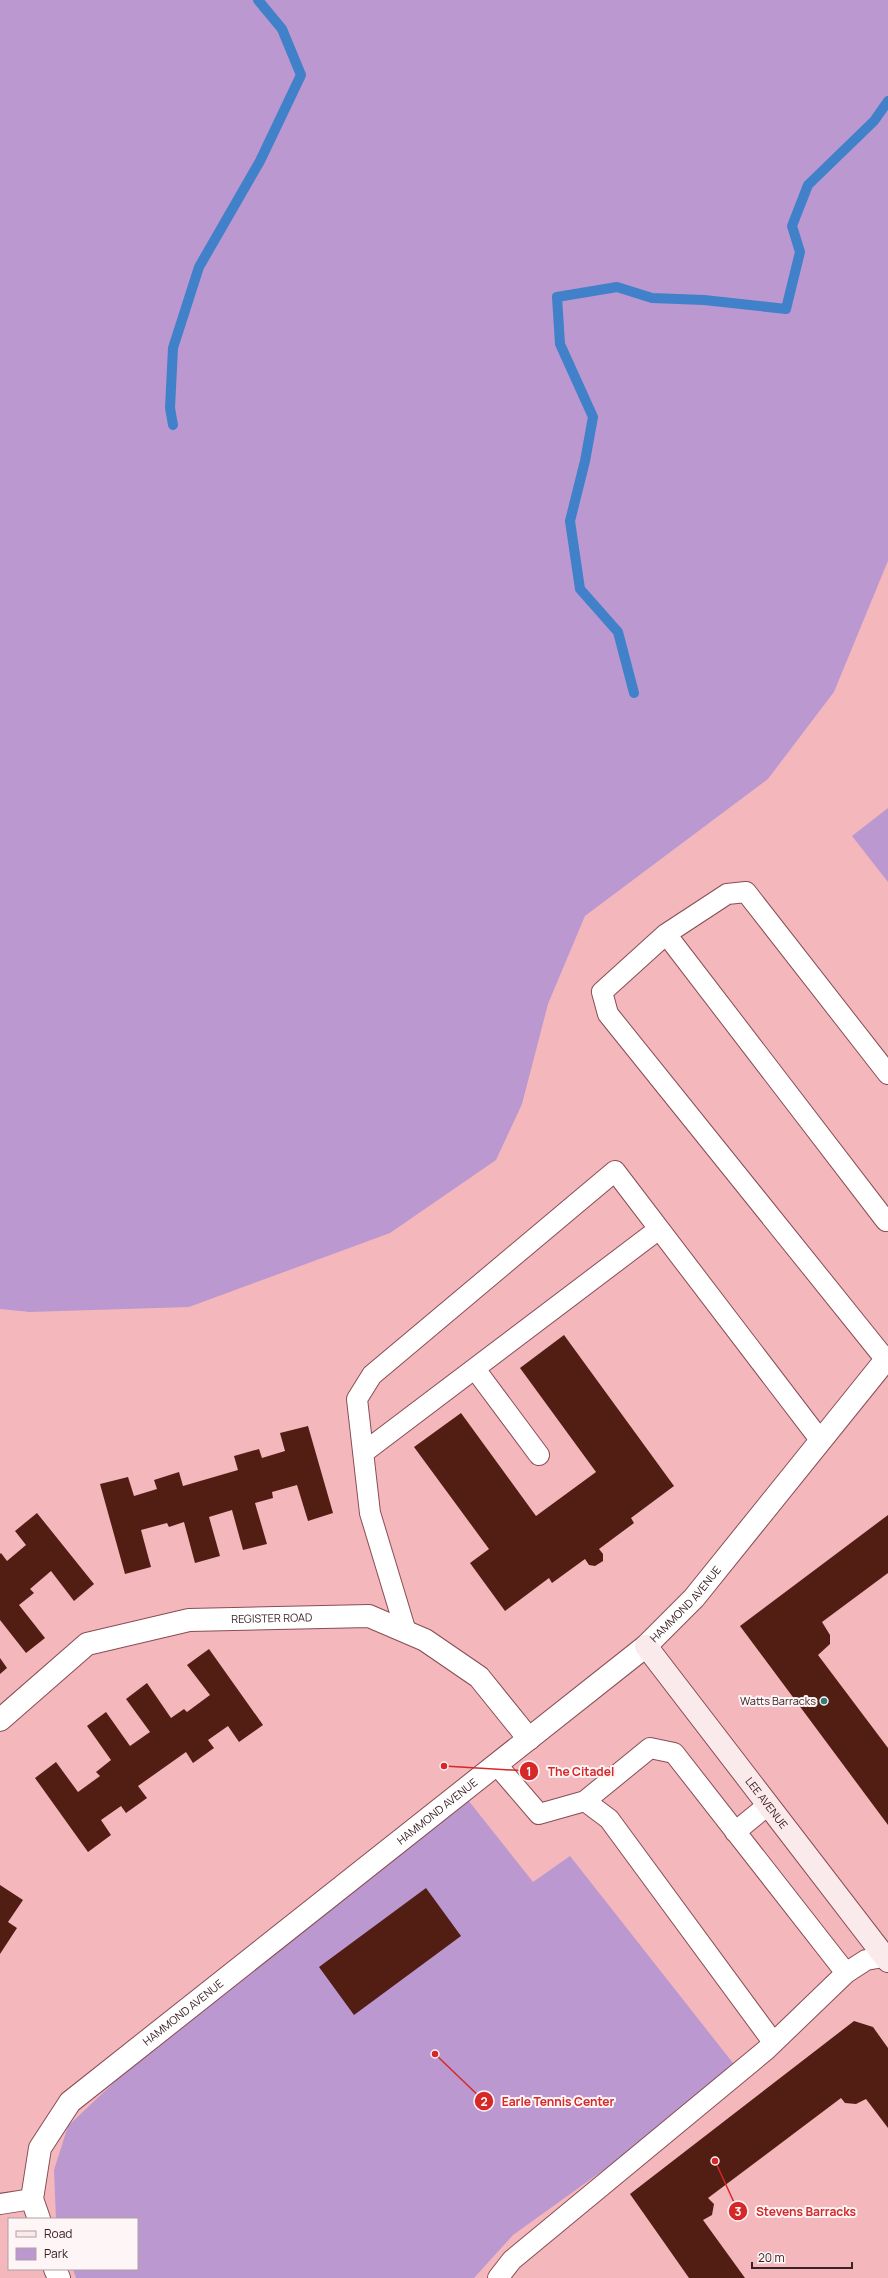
<svg xmlns="http://www.w3.org/2000/svg" width="888" height="2278" viewBox="0 0 888 2278" font-family="Manrope,sans-serif">
  <style>
    .built { fill: #f3b7bc; fill-rule: evenodd }
    .green { fill: #bb98cf }
    .lines { fill: none; stroke-linecap: round; stroke-linejoin: round }
    .stream { stroke: #4081c9; stroke-width: 10 }
    .building { fill: #521e14 }
    .lane-casing { stroke: #884d54; stroke-width: 22 }
    .street-casing { stroke: #884d54; stroke-width: 24 }
    .secondary-casing { stroke: #884d54; stroke-width: 24 }
    .lane { stroke: #fff; stroke-width: 20 }
    .street { stroke: #fff; stroke-width: 22 }
    .secondary { stroke: #fbeaec; stroke-width: 22 }
    .poi-dot { fill: #327b79; stroke: #fdf5f6; stroke-width: 1.5 }
    .labels { text-anchor: middle; stroke-width: 4; stroke-linejoin: round; paint-order: stroke }
    .street-label { font-size: 11px; fill: #3b2124; stroke: #fdf5f6 }
    .poi-label { font-size: 11px; fill: #3b2124; stroke: #fdf5f6; text-anchor: end }
    .leader { fill: none; stroke: #d62828; stroke-width: 1.5 }
    .callout-dot { fill: #d62828; stroke: #fdf5f6; stroke-width: 1.5 }
    .mark-label { font-size: 12px; text-anchor: middle; font-weight: bold; fill: #fff }
    .callout-label { font-size: 12px; text-anchor: middle; font-weight: bold; fill: #d62828; stroke: #fdf5f6; stroke-width: 4; stroke-linejoin: round; paint-order: stroke }
  </style>
  <rect width="100%" height="100%" fill="#fec6ca"/>
  <path class="built" d="M888 561V2278H0V1309L29 1312 548 1004 585 916 768 779 834 692ZM9 2219H137V2269H9Z"/>
  <path class="green" d="M0 0H888V561L834 692 768 779 585 916 548 1004 522 1104 496 1160 390 1233 189 1307 29 1312 0 1309Z
    M888 808V882L852 836Z
    M468 1800 533 1882 570 1856 740 2072 513 2235 474 2278H76L73 2269H137V2219H56L54 2170 68 2126 163 2036Z"/>
  <g class="lines">
    <path class="stream" d="M173 425 170 408 173 348 199 267 260 161 301 75 282 29 258 0
      M634 693 618 632 580 589 570 521 585 461 593 417 560 344 557 297 617 287 652 298 704 300 786 309 800 252 792 226 808 185 874 121 888 101"/>
  </g>
  <path class="building" d="M564 1335 674 1486 631 1518 634 1523 599 1549 603 1554V1561L595 1566 589 1565 585 1559 552 1583 549 1578 505 1611 470 1563 489 1549 414 1447 461 1413 536 1516 596 1472 520 1368Z
    M308 1426 333 1513 308 1521 297 1485 272 1492 273 1498 255 1503 267 1544 243 1550 232 1510 209 1517 220 1556 195 1563 184 1522 169 1527 167 1523 141 1530 151 1567 125 1574 100 1484 128 1477 134 1496 157 1489 154 1480 179 1472 183 1486 238 1470 234 1456 259 1449 262 1458 285 1451 280 1433Z
    M37 1513 94 1584 74 1601 51 1571 30 1589 34 1593 19 1605 45 1638 26 1653 0 1620V1554L1 1553 7 1561 26 1545 15 1531Z
    M888 1515V1573L822 1622 830 1635V1644L818 1655 888 1748V1825L740 1626Z
    M209 1649 263 1725 239 1742 228 1726 208 1740 214 1748 193 1763 186 1752 138 1786 147 1798 126 1813 121 1806 101 1820 111 1835 88 1852 35 1778 56 1762 78 1792 100 1776 96 1772 111 1760 87 1726 106 1712 130 1746 150 1732 126 1699 147 1683 171 1718 184 1709 187 1712 210 1695 187 1665Z
    M0 1658 7 1668 0 1674Z
    M0 1885 23 1900 8 1922 17 1928 0 1954Z
    M426 1888 461 1936 354 2015 319 1967Z
    M854 2021 873 2027 888 2048V2128L866 2099 856 2104 845 2103 841 2098 708 2198 714 2204 712 2215 703 2220 745 2278H689L630 2194Z"/>
  <g class="lines">
    <defs>
      <path id="lane" d="M666 934 886 1221
        M886 1360 608 1014 602 992 666 934 727 894 746 892 888 1074
        M475 1369 539 1455
        M363 1453 659 1229
        M406 1632 370 1513 357 1399 372 1375 615 1171 821 1441
        M496 1764 539 1814 585 1801 609 1819 773 2042
        M585 1801 650 1748 674 1753 846 1973
        M735 1832 768 1805
        M0 2204 32 2199
        M498 2278 512 2260 766 2050 846 1973 866 1960 888 1956"/>
      <g id="street">
        <path id="s1" d="M0 1720 87 1644 189 1620 369 1616 425 1640 479 1677 529 1739"/>
        <path id="s2" d="M39 2219 32 2199 40 2148 70 2102 646 1646 694 1598 888 1357"/>
        <path d="M55 2269 59 2278"/>
      </g>
      <g id="secondary">
        <path id="s3" d="M646 1646 888 1961"/>
      </g>
    </defs>
    <use href="#lane" class="lane-casing"/>
    <use href="#street" class="street-casing"/>
    <use href="#secondary" class="secondary-casing"/>
    <use href="#lane" class="lane"/>
    <use href="#street" class="street"/>
    <use href="#secondary" class="secondary"/>
  </g>
  <circle class="poi-dot" cx="824" cy="1701" r="4"/>
  <g class="labels">
    <g class="street-label">
      <text dy="4" stroke="none"><textPath href="#s2" startOffset="920">HAMMOND AVENUE</textPath></text>
      <text dy="4" stroke="none"><textPath href="#s1" startOffset="303">REGISTER ROAD</textPath></text>
      <text dy="4" stroke="none"><textPath href="#s3" startOffset="198">LEE AVENUE</textPath></text>
      <text dy="4" stroke="none"><textPath href="#s2" startOffset="596">HAMMOND AVENUE</textPath></text>
      <text dy="4" stroke="none"><textPath href="#s2" startOffset="272">HAMMOND AVENUE</textPath></text>
    </g>
    <g class="poi-label">
      <text x="816" y="1705">Watts Barracks</text>
    </g>
  </g>
  <path class="leader" d="M444 1766L529 1771M435 2054L484 2101M715 2161L738 2211"/>
  <g class="callout-dot">
    <circle cx="444" cy="1766" r="4"/>
    <circle cx="435" cy="2054" r="4"/>
    <circle cx="715" cy="2161" r="4"/>
    <circle cx="529" cy="1771" r="10"/>
    <circle cx="484" cy="2101" r="10"/>
    <circle cx="738" cy="2211" r="10"/>
  </g>
  <g class="mark-label">
    <text x="529" y="1776">1</text>
    <text x="484" y="2106">2</text>
    <text x="738" y="2216">3</text>
  </g>
  <g class="callout-label">
    <text x="581" y="1776">The Citadel</text>
    <text x="558" y="2106">Earle Tennis Center</text>
    <text x="806" y="2216">Stevens Barracks</text>
  </g>
  <rect x="8" y="2218" width="130" height="52" fill="#fdf5f6" stroke="#afa0a2"/>
  <rect x="16" y="2231" width="20" height="6" fill="#fbeaec" stroke="#afa0a2"/>
  <text x="44" y="2238" font-size="12" fill="#3b2124">Road</text>
  <rect x="16" y="2248" width="20" height="12" fill="#bb98cf" stroke="#afa0a2"/>
  <text x="44" y="2258" font-size="12" fill="#3b2124">Park</text>
  <path d="M752 2262v6h100v-6" fill="none" stroke="#3b2124" stroke-width="2"/>
  <text x="758" y="2262" font-size="12" fill="#3b2124" stroke="#fdf5f6" stroke-width="3" paint-order="stroke">20 m</text>
</svg>
